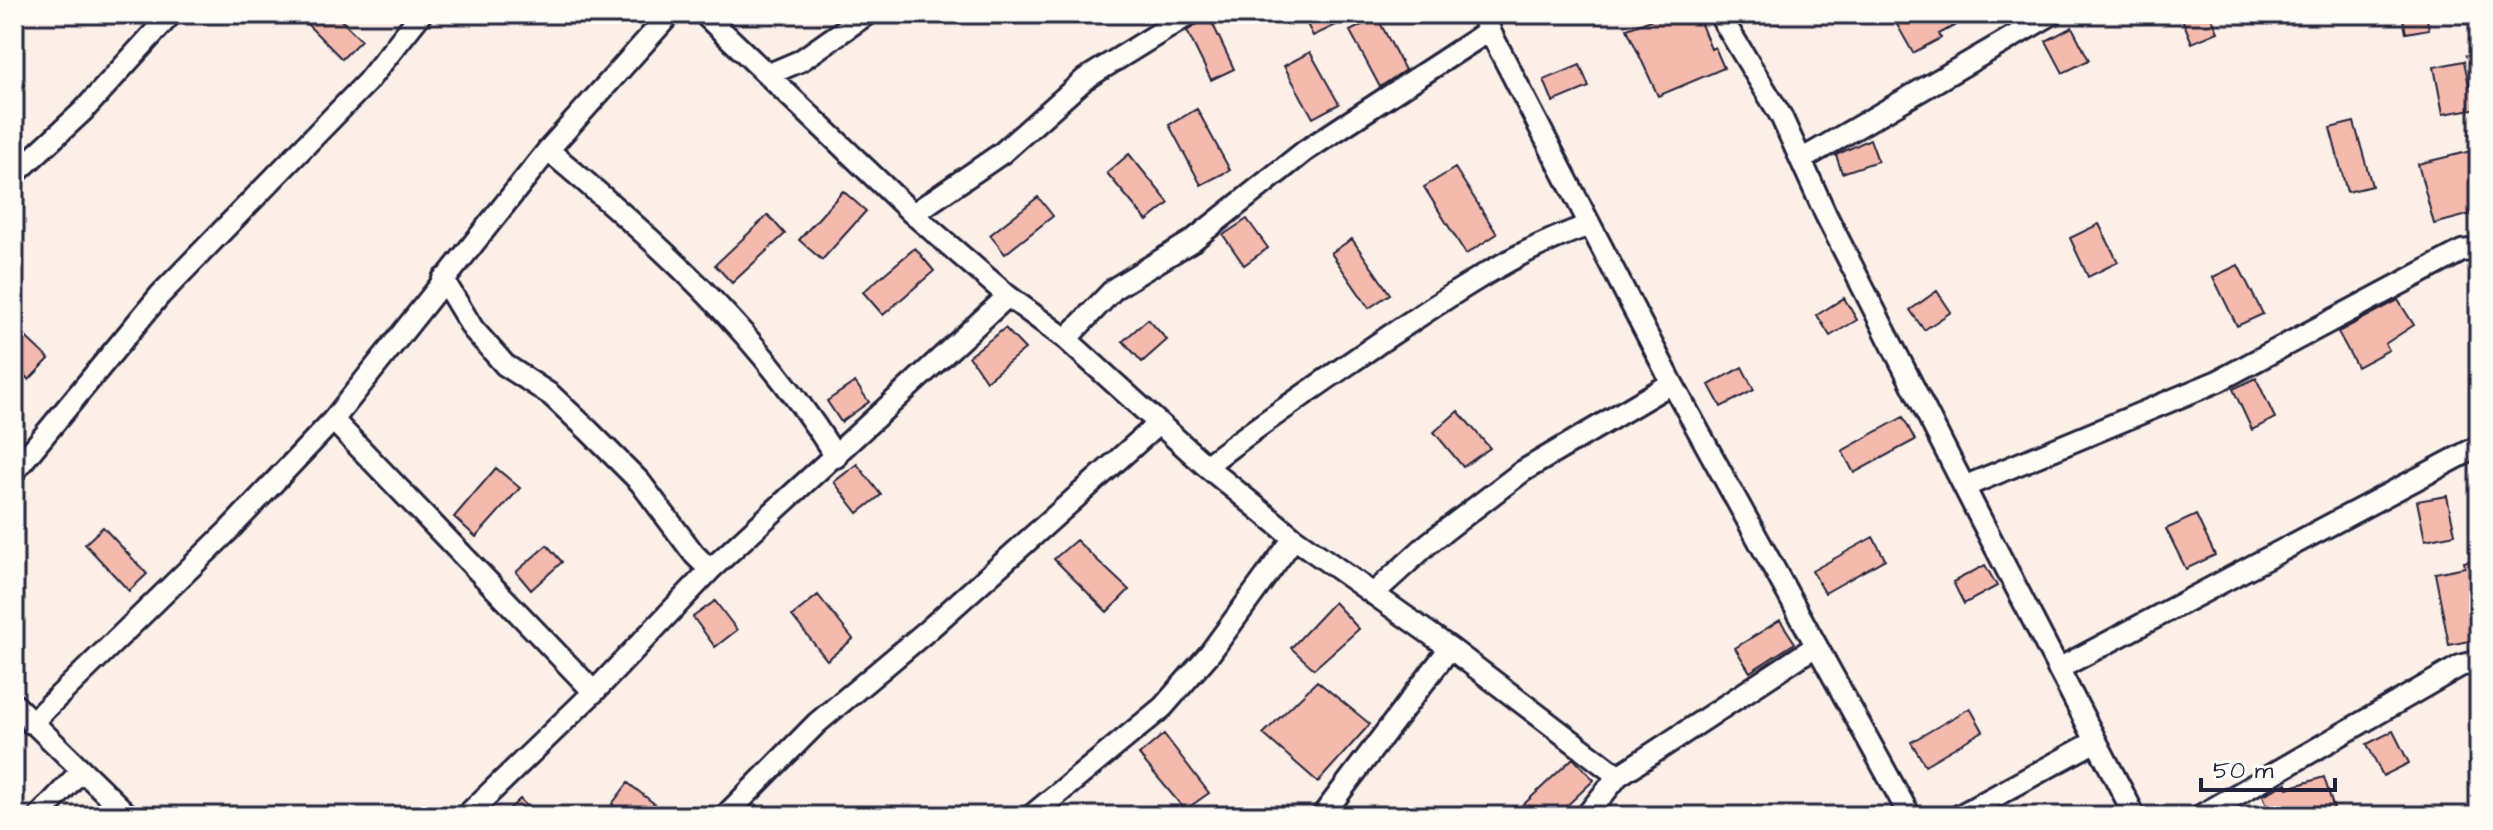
<svg xmlns="http://www.w3.org/2000/svg" width="2493" height="830" viewBox="0 0 2493 830" font-family="'Architects Daughter',sans-serif">
  <style>
    .building { fill: #f4baae; stroke: #22223b; stroke-width: 2 }
    .lines { fill: none; stroke-linecap: round; stroke-linejoin: round }
    .street-casing { stroke: #22223b; stroke-width: 26 }
    .path { stroke: #22223b; stroke-width: 3; stroke-dasharray: 2 6; stroke-linecap: butt }
    .street { stroke: #fdfcf7; stroke-width: 20 }
  </style>
  <rect width="100%" height="100%" fill="#fbefe8"/>
  <filter id="ink" filterUnits="userSpaceOnUse"><feTurbulence type="fractalNoise" baseFrequency=".0125" numOctaves="2"/><feDisplacementMap in="SourceGraphic" scale="16" xChannelSelector="R" yChannelSelector="G"/><feConvolveMatrix kernelMatrix="1 2 1 2 8 2 1 2 1" color-interpolation-filters="sRGB"/></filter>
  <g filter="url(#ink)">
    <path class="building" d="M297 14H335L361 40 342 59Z
      M1302 14H1359L1313 36Z
      M1667 14H1697L1711 49 1715 47 1724 68 1658 96 1627 29Z
      M1891 14H1976L1939 34 1941 38 1913 53Z
      M2180 14H2210L2218 32 2192 43Z
      M2402 14H2426L2429 29 2406 33Z
      M1209 16 1234 69 1211 80 1187 31Z
      M1377 17 1405 70 1380 87 1350 31Z
      M2072 27 2089 60 2063 73 2046 41Z
      M1310 52 1339 104 1313 118 1284 66Z
      M2464 61 2469 85 2479 83V108L2443 114 2434 67Z
      M1580 65 1589 87 1553 102 1544 80Z
      M1197 109 1230 170 1201 185 1169 125Z
      M2354 122 2372 186 2347 192 2330 128Z
      M1870 139 1878 161 1842 173 1836 155Z
      M2479 149V212L2434 224 2418 164Z
      M1129 154 1169 203 1147 221 1107 173Z
      M1455 168 1497 234 1466 254 1424 187Z
      M843 191 866 211 822 260 799 240Z
      M1038 197 1053 216 1005 254 990 235Z
      M768 215 785 234 732 283 715 265Z
      M1247 219 1268 248 1244 265 1223 235Z
      M2099 224 2118 262 2088 277 2070 238Z
      M1352 239 1390 294 1369 308 1331 253Z
      M915 248 934 271 883 315 863 292Z
      M2238 265 2263 314 2237 326 2213 277Z
      M1937 291 1951 312 1924 330 1910 310Z
      M1844 298 1857 320 1830 336 1817 315Z
      M2398 300 2414 325 2385 344 2389 350 2357 367 2338 332Z
      M1148 319 1167 340 1142 362 1123 341Z
      M14 326 49 359 29 380 14 365Z
      M1005 328 1025 349 986 381 969 356Z
      M1742 367 1754 390 1721 407 1709 385Z
      M2256 378 2275 418 2252 430 2233 389Z
      M855 382 869 402 841 422 827 401Z
      M1458 411 1490 448 1463 467 1434 432Z
      M1903 417 1915 440 1854 473 1842 451Z
      M857 464 881 495 858 513 834 482Z
      M496 468 520 488 476 537 454 517Z
      M2447 496 2455 534 2425 540 2417 501Z
      M2196 515 2215 555 2186 569 2166 529Z
      M103 527 147 574 129 591 85 544Z
      M1873 537 1885 559 1825 593 1812 571Z
      M1076 540 1129 590 1107 612 1054 559Z
      M547 545 562 562 531 590 516 572Z
      M2479 558V639L2449 645 2435 573 2465 567 2464 562Z
      M1985 565 1997 586 1964 604 1953 582Z
      M818 595 853 639 827 660 792 616Z
      M715 601 737 630 715 647 693 617Z
      M1334 602 1359 629 1314 669 1291 648Z
      M1780 620 1795 643 1750 672 1735 648Z
      M1317 681 1370 724 1318 782 1263 734Z
      M1970 708 1983 731 1925 765 1911 742Z
      M2393 731 2409 763 2383 776 2367 744Z
      M1164 734 1209 793 1185 810 1139 755Z
      M1573 758 1594 780 1556 816H1534L1523 805Z
      M2324 777 2336 816H2271L2263 795 2287 783 2288 788Z
      M628 783 670 816H627L612 804Z
      M520 799 536 816H502Z"/>
    <g class="lines">
      <defs>
        <path id="street" d="M704 14 913 214 1008 296 1066 339 1206 466 1294 538 1450 648 1618 776
          M1481 14 1672 383 1910 816
          M1719 14 1781 116 1826 215 1978 514 2135 816
          M767 75 800 61 867 14
          M548 150C660 244 757 331 836 457
          M1801 160 2052 14
          M14 175 83 111 171 14
          M913 214 1002 153 1085 79 1190 14
          M443 279 473 329 505 365 551 395 589 431 640 482 694 554 710 570
          M1066 339 1115 288 1192 241 1305 151 1490 30
          M333 420 594 692
          M1206 466C1261 423 1318 385 1376 345 1443 300 1514 250 1590 225
          M14 472 160 295 367 82 421 14
          M1966 486 2218 381 2462 251 2479 249
          M1373 594 1429 543 1523 471 1672 383
          M2058 669 2479 446
          M14 704 129 816
          M31 723 227 532 333 420 548 150 670 14
          M39 816 80 772
          M466 816 594 692 710 570 1008 296
          M725 816 817 723 928 630 1158 424
          M1031 816 1163 707 1210 653 1294 538
          M1322 816 1450 648
          M1586 816 1618 776 1816 646
          M1959 816 2096 741
          M2200 816 2460 666 2479 661"/>
      </defs>
      <use href="#street" class="street-casing"/>
      <path class="path" d="M2465 56 2479 52"/>
      <use href="#street" class="street"/>
    </g>
  </g>
  <rect width="2493" height="830" fill="none" stroke="#fdfcf7" stroke-width="48"/>
  <rect x="24" y="24" width="2445" height="782" fill="none" stroke="#22223b" stroke-width="3" filter="url(#ink)"/>
  <path d="M2201 778v12h134v-12" fill="none" stroke="#22223b" stroke-width="4"/>
  <text x="2213" y="778" font-size="24" fill="#22223b" stroke="#fdfcf7" stroke-width="6" paint-order="stroke">50 m</text>
</svg>
